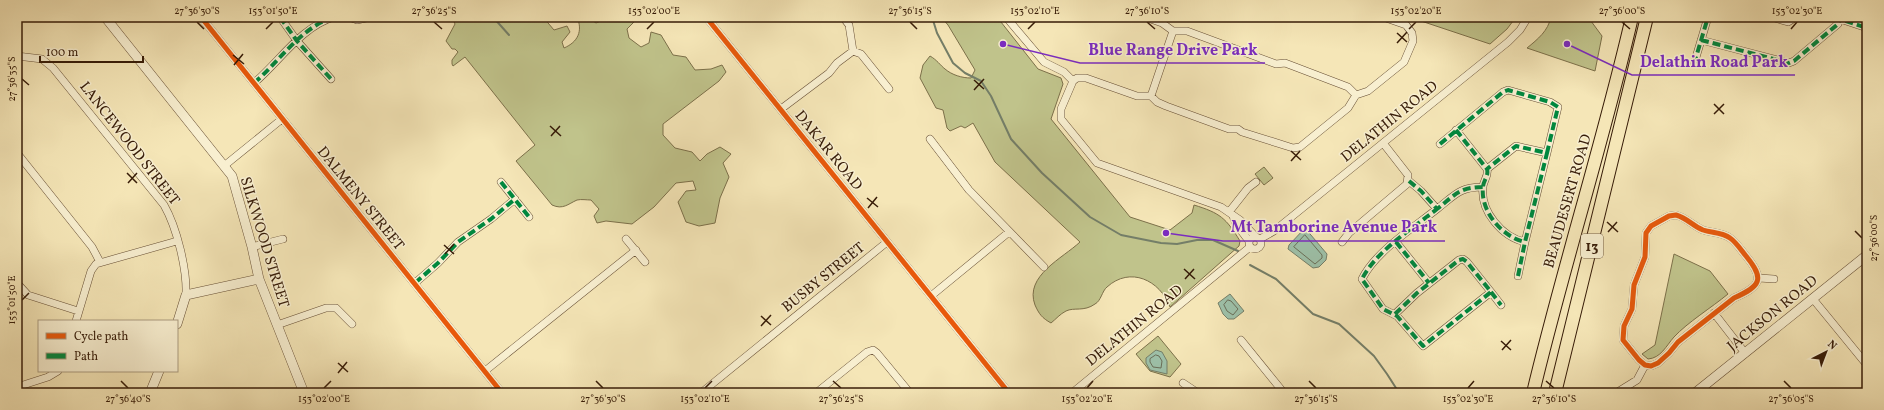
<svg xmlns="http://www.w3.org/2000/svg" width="1884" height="410" viewBox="0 0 1884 410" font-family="Vollkorn,serif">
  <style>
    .green { fill: #c0c38b; stroke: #7c704a }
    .water { fill: #9dc0a8; stroke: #747e68 }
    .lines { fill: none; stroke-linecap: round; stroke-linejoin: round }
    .shore { stroke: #6a6e58; stroke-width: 1 }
    .stream { stroke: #747e68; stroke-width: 2 }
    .minor-casing { stroke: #664e34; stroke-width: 8 }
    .tertiary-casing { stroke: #664e34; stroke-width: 10 }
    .trunk-casing { stroke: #371c08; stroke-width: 14 }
    .minor { stroke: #f8efd0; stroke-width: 7 }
    .tertiary { stroke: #f8efd0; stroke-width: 9 }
    .trunk { stroke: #f5e6b7; stroke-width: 12 }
    .quiet { stroke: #00873e; stroke-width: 4; stroke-dasharray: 8 4; stroke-linecap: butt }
    .cycleway-casing { stroke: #f8efd0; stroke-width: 8 }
    .cycleway { stroke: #e8590c; stroke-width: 5 }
    .ticks { fill: none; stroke: #371c08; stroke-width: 1.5 }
    .labels { text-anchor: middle; stroke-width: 3; stroke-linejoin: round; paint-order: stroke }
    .shield { fill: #f8efd0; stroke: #715b44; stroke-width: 1 }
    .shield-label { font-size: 14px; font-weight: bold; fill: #371c08 }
    .street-label { font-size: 15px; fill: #371c08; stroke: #f8efd0 }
    .leader { fill: none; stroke: #7b2cbf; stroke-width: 1.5 }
    .callout-dot { fill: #7b2cbf; stroke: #f8efd0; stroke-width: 1.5 }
    .callout-label { font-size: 16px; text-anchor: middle; font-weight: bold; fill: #7b2cbf; stroke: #f8efd0; stroke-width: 3; stroke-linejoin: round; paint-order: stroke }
    .neatline { fill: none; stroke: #371c08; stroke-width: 1.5 }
    .ticks-label { font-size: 10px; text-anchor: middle; fill: #371c08 }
  </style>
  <rect width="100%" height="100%" fill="#f5e6b7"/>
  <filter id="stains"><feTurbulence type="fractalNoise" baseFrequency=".005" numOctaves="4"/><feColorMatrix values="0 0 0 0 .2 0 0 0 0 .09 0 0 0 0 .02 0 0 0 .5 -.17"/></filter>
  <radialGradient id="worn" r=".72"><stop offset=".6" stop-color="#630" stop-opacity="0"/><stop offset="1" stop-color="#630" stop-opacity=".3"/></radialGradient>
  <path class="green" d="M452 17H543L554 30 567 26 570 32 562 42 564 48C578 42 583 31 577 17H587L596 23 610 17H639L627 29 629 38 641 47 649 43 651 32 661 35 673 55 686 57 695 70 711 69 722 65 726 72 719 81 663 124V135L675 148 692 152 700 161 707 154 720 147 731 154 723 163 729 177 720 198 715 223 699 226 686 222 678 202 686 191 696 190 693 181 676 183 654 207 632 224 606 221 597 223 594 216 599 209 591 200C587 200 581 199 577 200 568 204 563 210 552 205L516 161 535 145 465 57 453 66 452 64V60L458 52 455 49H452L446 41 455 24Z
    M941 17H997L1038 69 1061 78 1063 84 1051 119 1130 217 1170 230 1192 213 1194 205C1220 213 1226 218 1240 241L1239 246 1170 307C1160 280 1130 266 1107 287 1102 291 1101 301 1095 304 1084 312 1074 307 1066 311 1060 314 1056 319 1051 323 1042 318 1039 314 1035 305 1024 276 1063 258 1080 242L995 162 973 123 965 128 961 126 950 131 947 128 943 110 936 108 920 78 923 65 930 56C937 60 940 65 945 69 952 75 962 78 971 78L975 70 948 25Z
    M1409 17H1516L1507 29 1490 44Z
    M1551 17H1588L1602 36 1595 71 1527 48C1538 39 1548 31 1551 17Z
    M1264 167 1273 178 1264 185 1255 174Z
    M1674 254 1710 271 1728 294C1711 308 1688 322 1674 337 1666 346 1661 358 1648 359L1642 354 1655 345Z
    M1158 336 1181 364 1170 377 1150 371 1136 354Z"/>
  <path class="water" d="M1305 228 1327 254 1326 260 1319 267 1313 268 1288 249 1289 245Z
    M1230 294 1244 311 1234 319H1228L1223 314 1218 303Z
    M1156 350 1162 352 1167 361V374L1150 370 1146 363V358Z"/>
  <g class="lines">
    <path class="shore" d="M1305 235 1322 255V258L1315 264 1294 247Z
      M1228 300 1231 301 1238 309 1233 315 1227 311 1224 305Z
      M1156 355 1159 356 1162 361 1161 368 1153 367 1150 362V359Z"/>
    <path class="stream" d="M493 17 509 35
      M932 17 937 33 953 63 965 73 981 81 991 96 1011 139 1042 173 1090 217 1121 235 1161 243 1177 244 1197 240H1213L1238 251
      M1250 265 1276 279 1313 314 1339 324 1374 356 1387 374 1396 388 1397 393"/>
    <defs>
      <path id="minor" d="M201 17 502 393
        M280 17 297 41 331 79
        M349 17 357 20 371 17
        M706 17 1009 393
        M843 17 849 25 853 51
        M1006 17 1044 62 1064 72 1073 81
        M1771 17 1788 22 1796 17
        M1834 17 1867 28
        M1701 40 1789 63 1794 61 1838 24 1840 19
        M17 56 42 59 53 68 164 205C177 228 187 269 186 295
        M1694 64 1708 17
        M1073 81 1061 109V119L1097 163 1221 207 1240 220 1256 237
        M1073 81 1077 78H1086L1137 96H1151L1173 31 1162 23 1145 17
        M254 83C279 62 301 27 334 17
        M1356 95 1368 91 1404 62 1413 41 1412 33 1406 25 1383 17
        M1151 96 1157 102 1166 106 1229 129H1238L1242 132 1293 148 1300 147 1348 108 1356 95 1348 87 1285 63 1276 64 1187 31H1173
        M781 109 829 73 837 63 853 51 861 54 889 89
        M1456 130 1487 169C1489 176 1483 181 1483 187 1480 211 1502 237 1525 242
        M930 139 969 190 1044 267
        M1440 144 1503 92 1508 90 1550 102 1558 107 1547 153 1516 146 1487 169
        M17 153 92 247 100 262
        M224 166 282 119
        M1409 181 1421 191 1437 209C1455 195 1459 187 1483 187
        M501 182 529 217
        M1229 212 1248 188 1256 182
        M1676 215C1687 218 1693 226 1703 230 1712 233 1722 232 1730 238 1736 242 1741 250 1746 256 1765 279 1761 286 1734 298L1678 342 1669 353 1658 363 1651 366 1645 365 1639 360 1623 340 1624 326 1632 309 1634 285 1645 257 1646 233 1651 226 1669 216Z
        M1233 216 1236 224 1249 241
        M1249 243a6 6 0 1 1 12 0a6 6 0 1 1-12 0Z
        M626 239 645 262
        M1260 239 1274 231 1508 42 1520 30 1528 17
        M1342 242 1349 233 1407 184 1408 175 1383 143
        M1396 242 1429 283
        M252 247 283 239
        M1518 276 1525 242 1547 153
        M1759 278 1774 279
        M17 283 28 295 78 311
        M415 283 438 263 458 242 491 219 515 199
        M1491 292 1501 305
        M931 296 1009 232
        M1813 299 1867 365
        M1714 313 1745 353
        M1395 314 1417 293 1459 260 1463 259 1467 262 1491 292 1423 346 1397 316 1383 309 1362 279C1376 251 1413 228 1437 209
        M76 321 91 271 96 264 177 241
        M277 325 326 308H336L352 324
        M1241 340 1284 393
        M485 371 636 250
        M1183 383 1198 393
        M17 387 48 377 58 371
        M397 393H407
        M701 393 887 242
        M816 393 867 352 873 350 877 353 910 393
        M1072 393 1250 247
        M1616 393 1637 380 1645 365"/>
      <path id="tertiary" d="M105 17 232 176 252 247 259 279 304 393
        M177 324 186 295 259 279
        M150 393 159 371
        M1695 393 1867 255"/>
      <path id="trunk" d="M1533 393C1563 267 1603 143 1632 17
        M1555 393 1647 17"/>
    </defs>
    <use href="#minor" class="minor-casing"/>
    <use href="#tertiary" class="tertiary-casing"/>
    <use href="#trunk" class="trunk-casing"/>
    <use href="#minor" class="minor"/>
    <use href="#tertiary" class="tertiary"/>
    <use href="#trunk" class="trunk"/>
    <path class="quiet" d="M280 17 297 41 331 79
      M349 17 357 20 371 17
      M1834 17 1867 28
      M1701 40 1789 63 1794 61 1838 24 1840 19
      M1694 64 1708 17
      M254 83C279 62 301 27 334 17
      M1456 130 1487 169C1489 176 1483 181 1483 187 1480 211 1502 237 1525 242
      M1440 144 1503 92 1508 90 1550 102 1558 107 1547 153 1516 146 1487 169
      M1409 181 1421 191 1437 209C1455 195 1459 187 1483 187
      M501 182 529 217
      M1396 242 1429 283
      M1518 276 1525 242 1547 153
      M415 283 438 263 458 242 491 219 515 199
      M1491 292 1501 305
      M1395 314 1417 293 1459 260 1463 259 1467 262 1491 292 1423 346 1397 316 1383 309 1362 279C1376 251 1413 228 1437 209"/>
    <defs>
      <path id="cycleway" d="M201 17 502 393
        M706 17 1009 393
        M1676 215C1687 218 1693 226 1703 230 1712 233 1722 232 1730 238 1736 242 1741 250 1746 256 1765 279 1761 286 1734 298L1678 342 1669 353 1658 363 1651 366 1645 365 1639 360 1623 340 1624 326 1632 309 1634 285 1645 257 1646 233 1651 226 1669 216Z"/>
    </defs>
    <use href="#cycleway" class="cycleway-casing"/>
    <use href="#cycleway" class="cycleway"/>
  </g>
  <path class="ticks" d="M197 22 204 29M434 22 442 29M910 22 917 29M1147 22 1155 29M1622 22 1630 29M266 29 273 22M647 29 654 22M1028 29 1035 22M1409 29 1416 22M1791 29 1797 22M1397 33 1407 42M1397 43 1407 32M233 55 244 64M234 65 243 54M22 79 29 85M974 80 984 89M974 90 984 79M1714 104 1724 114M1714 114 1724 104M550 126 561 136M551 136 560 126M1291 151 1301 160M1291 161 1300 151M127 173 137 183M128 183 137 173M867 198 878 207M868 208 877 197M1607 222 1618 232M1855 231 1862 238M1608 232 1617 222M444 245 454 254M445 254 454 244M1184 269 1195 279M1185 279 1194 269M22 300 29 293M761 316 771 325M761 326 771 315M1501 341 1511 350M1502 350 1511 340M338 363 348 372M338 373 347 362M121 381 128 388M596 381 603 388M833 381 841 388M1309 381 1316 388M1546 381 1554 388M1784 381 1791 388M324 388 331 381M705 388 712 381M1087 388 1093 381M1468 388 1474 381"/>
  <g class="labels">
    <rect class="shield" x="1581" y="234" width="22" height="24" rx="3"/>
    <g class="shield-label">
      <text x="1592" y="251">13</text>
    </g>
    <g class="street-label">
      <text transform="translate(1389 121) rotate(-39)" y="5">DELATHIN ROAD</text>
      <text transform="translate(130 143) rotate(52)" y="5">LANCEWOOD STREET</text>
      <text transform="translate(829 150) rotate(51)" y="5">DAKAR ROAD</text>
      <text transform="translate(361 198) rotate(51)" y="5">DALMENY STREET</text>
      <text transform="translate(1567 201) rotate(-74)" y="5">BEAUDESERT ROAD</text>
      <text transform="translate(265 242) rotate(73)" y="5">SILKWOOD STREET</text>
      <text transform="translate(823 277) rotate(-39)" y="5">BUSBY STREET</text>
      <text transform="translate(1772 313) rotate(-39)" y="5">JACKSON ROAD</text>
      <text transform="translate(1134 325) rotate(-39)" y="5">DELATHIN ROAD</text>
    </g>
  </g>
  <path class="leader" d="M1003 44L1080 63H1265M1567 44L1632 75H1795M1166 233L1223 241H1445"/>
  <g class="callout-dot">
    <circle cx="1003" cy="44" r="4"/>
    <circle cx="1567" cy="44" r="4"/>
    <circle cx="1166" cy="233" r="4"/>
  </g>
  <g class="callout-label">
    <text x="1173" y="55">Blue Range Drive Park</text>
    <text x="1714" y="67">Delathin Road Park</text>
    <text x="1334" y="232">Mt Tamborine Avenue Park</text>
  </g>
  <rect width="1884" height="410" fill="none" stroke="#f5e6b7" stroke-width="44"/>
  <rect x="38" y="320" width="140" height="52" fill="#f8efd0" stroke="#ab9b80"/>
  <rect x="46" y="333" width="20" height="6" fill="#e8590c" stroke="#ab9b80"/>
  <text x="74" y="340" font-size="12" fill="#371c08">Cycle path</text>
  <rect x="46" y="353" width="20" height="6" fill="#00873e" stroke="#ab9b80"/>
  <text x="74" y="360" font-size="12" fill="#371c08">Path</text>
  <g transform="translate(1826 352) rotate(42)" stroke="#f8efd0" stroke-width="3" paint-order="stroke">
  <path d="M0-3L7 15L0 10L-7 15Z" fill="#371c08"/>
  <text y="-6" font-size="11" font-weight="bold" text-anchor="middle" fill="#371c08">N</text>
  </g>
  <path d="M40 56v6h103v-6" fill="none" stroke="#371c08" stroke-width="2"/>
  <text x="46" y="56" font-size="12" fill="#371c08" stroke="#f8efd0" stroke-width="3" paint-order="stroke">100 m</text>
  <rect x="22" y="22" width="1840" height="366" class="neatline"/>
  <g class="ticks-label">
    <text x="197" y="14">27°36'30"S</text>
    <text x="273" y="14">153°01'50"E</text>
    <text x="434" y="14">27°36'25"S</text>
    <text x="654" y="14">153°02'00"E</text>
    <text x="910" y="14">27°36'15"S</text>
    <text x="1035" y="14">153°02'10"E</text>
    <text x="1147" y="14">27°36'10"S</text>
    <text x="1416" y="14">153°02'20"E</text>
    <text x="1622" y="14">27°36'00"S</text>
    <text x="1797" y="14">153°02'30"E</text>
    <text transform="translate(11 79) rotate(-90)" y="4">27°36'35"S</text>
    <text transform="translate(1873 238) rotate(-90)" y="4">27°36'00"S</text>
    <text transform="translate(11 300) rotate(-90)" y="4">153°01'50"E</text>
    <text x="128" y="402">27°36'40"S</text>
    <text x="324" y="402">153°02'00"E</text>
    <text x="603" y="402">27°36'30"S</text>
    <text x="705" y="402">153°02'10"E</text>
    <text x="841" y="402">27°36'25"S</text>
    <text x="1087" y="402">153°02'20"E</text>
    <text x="1316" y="402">27°36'15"S</text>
    <text x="1468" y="402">153°02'30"E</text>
    <text x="1554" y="402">27°36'10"S</text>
    <text x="1791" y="402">27°36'05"S</text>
  </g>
  <rect width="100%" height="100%" filter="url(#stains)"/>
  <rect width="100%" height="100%" fill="url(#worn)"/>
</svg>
